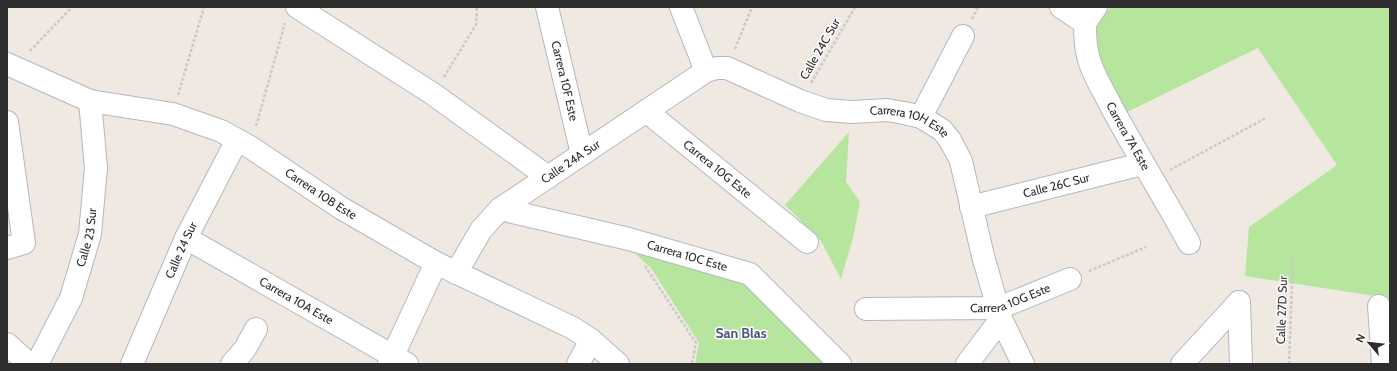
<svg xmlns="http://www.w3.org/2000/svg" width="1397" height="371" viewBox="0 0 1397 371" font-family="Cabin,sans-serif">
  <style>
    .green { fill: #b6e59e }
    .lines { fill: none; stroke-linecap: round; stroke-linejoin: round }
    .minor-casing { stroke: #b4b7c1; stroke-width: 24 }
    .tertiary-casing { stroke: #b4b7c1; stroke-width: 24 }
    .path { stroke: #c9c9c9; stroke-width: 2.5; stroke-dasharray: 3 2; stroke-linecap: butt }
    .minor { stroke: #fff; stroke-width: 22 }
    .tertiary { stroke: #fff; stroke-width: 22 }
    .labels { text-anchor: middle; stroke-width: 3; stroke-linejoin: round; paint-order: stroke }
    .street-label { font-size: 12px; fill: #2e2e2e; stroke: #fff }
    .quarter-label { font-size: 14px; font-weight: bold; fill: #4d5680; stroke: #fff }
  </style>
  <rect width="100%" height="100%" fill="#efe9e1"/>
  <path class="green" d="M1111 7H1390V321L1375 296 1245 276 1249 227 1337 165 1258 48 1123 114 1095 45 1094 26Z
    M849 132 846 182 860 202 853 238 841 279 821 241 785 205Z
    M626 245 755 283 836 364H695L699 343 651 268Z"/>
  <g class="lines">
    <defs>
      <g id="minor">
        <path d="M297 7 433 94 548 177"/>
        <path id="s1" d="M547 7 582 154"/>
        <path d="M681 7 706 71"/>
        <path d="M1061 7 1085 23"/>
        <path id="s2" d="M1085 23C1085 34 1085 45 1088 56 1092 74 1104 91 1112 108 1137 154 1164 197 1189 243"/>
        <path d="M1085 23 1096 7"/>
        <path id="s3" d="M646 111 807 242"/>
        <path d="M921 117 963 36"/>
        <path d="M7 122 24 243 7 248"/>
        <path id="s4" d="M971 207 1142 164"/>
        <path id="s5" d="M500 209 629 239 750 274 840 364"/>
        <path id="s6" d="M186 238 407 364"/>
        <path id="s7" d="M456 273 481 230 500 209 706 71 717 68H727L800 101 826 110 852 112 887 110 904 113 921 117 942 130 950 140 961 161 983 256 1001 319 1023 364"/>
        <path d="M1239 302 1241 364"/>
        <path d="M1379 306 1383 364"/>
        <path id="s8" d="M866 309 999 308 1070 279"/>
        <path d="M7 344 29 364"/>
        <path id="s9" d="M37 364 71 298 90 234 96 168 90 101"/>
        <path id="s10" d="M132 364 186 238 237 140"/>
        <path d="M232 364 245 349 256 329"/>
        <path d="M389 364 436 263"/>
        <path d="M578 364 591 340"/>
        <path d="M967 364 1001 319"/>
        <path d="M1182 364 1239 302"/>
      </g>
      <g id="tertiary">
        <path id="s11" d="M7 64 90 101 173 114 221 131 250 147 341 208 436 263 573 328 591 340 618 364"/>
      </g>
    </defs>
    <use href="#minor" class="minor-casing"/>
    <use href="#tertiary" class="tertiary-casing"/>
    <path class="path" d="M972 19 978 7
      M735 49 752 7
      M30 51 72 7
      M444 77 476 25 477 7
      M811 83 855 7
      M178 95 204 7
      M256 126 285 23
      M1170 170 1266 118
      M645 266 696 343 692 364
      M1089 271 1146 247
      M1289 364 1293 257"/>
    <use href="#minor" class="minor"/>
    <use href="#tertiary" class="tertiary"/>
  </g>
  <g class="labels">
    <g class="street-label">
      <text transform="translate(820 49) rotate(-60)" y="4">Calle 24C Sur</text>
      <text dy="4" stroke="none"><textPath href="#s1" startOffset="76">Carrera 10F Este</textPath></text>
      <text dy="4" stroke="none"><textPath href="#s7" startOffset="541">Carrera 10H Este</textPath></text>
      <text dy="4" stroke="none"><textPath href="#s2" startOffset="123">Carrera 7A Este</textPath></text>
      <text dy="4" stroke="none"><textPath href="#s7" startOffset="163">Calle 24A Sur</textPath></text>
      <text dy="4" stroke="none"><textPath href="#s3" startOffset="92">Carrera 10G Este</textPath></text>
      <text dy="4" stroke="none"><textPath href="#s4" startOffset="88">Calle 26C Sur</textPath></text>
      <text dy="4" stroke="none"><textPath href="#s11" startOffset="344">Carrera 10B Este</textPath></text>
      <text dy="4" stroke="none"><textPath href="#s9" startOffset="137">Calle 23 Sur</textPath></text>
      <text dy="4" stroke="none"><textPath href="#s10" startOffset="124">Calle 24 Sur</textPath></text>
      <text dy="4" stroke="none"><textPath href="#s5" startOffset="193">Carrera 10C Este</textPath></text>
      <text dy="4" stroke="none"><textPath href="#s8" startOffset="146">Carrera 10G Este</textPath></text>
      <text dy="4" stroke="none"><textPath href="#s6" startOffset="127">Carrera 10A Este</textPath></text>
      <text transform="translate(1282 310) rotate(-88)" y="4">Calle 27D Sur</text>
    </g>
    <g class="quarter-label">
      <text x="741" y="338">San Blas</text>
    </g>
  </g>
  <rect width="1397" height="371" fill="none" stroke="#2e2e2e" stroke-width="16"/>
  <g transform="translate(1369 343) rotate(298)" stroke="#ffffff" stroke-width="3" paint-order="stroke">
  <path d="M0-3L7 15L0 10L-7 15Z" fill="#2e2e2e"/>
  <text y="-6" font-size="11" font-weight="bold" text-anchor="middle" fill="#2e2e2e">N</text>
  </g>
</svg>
